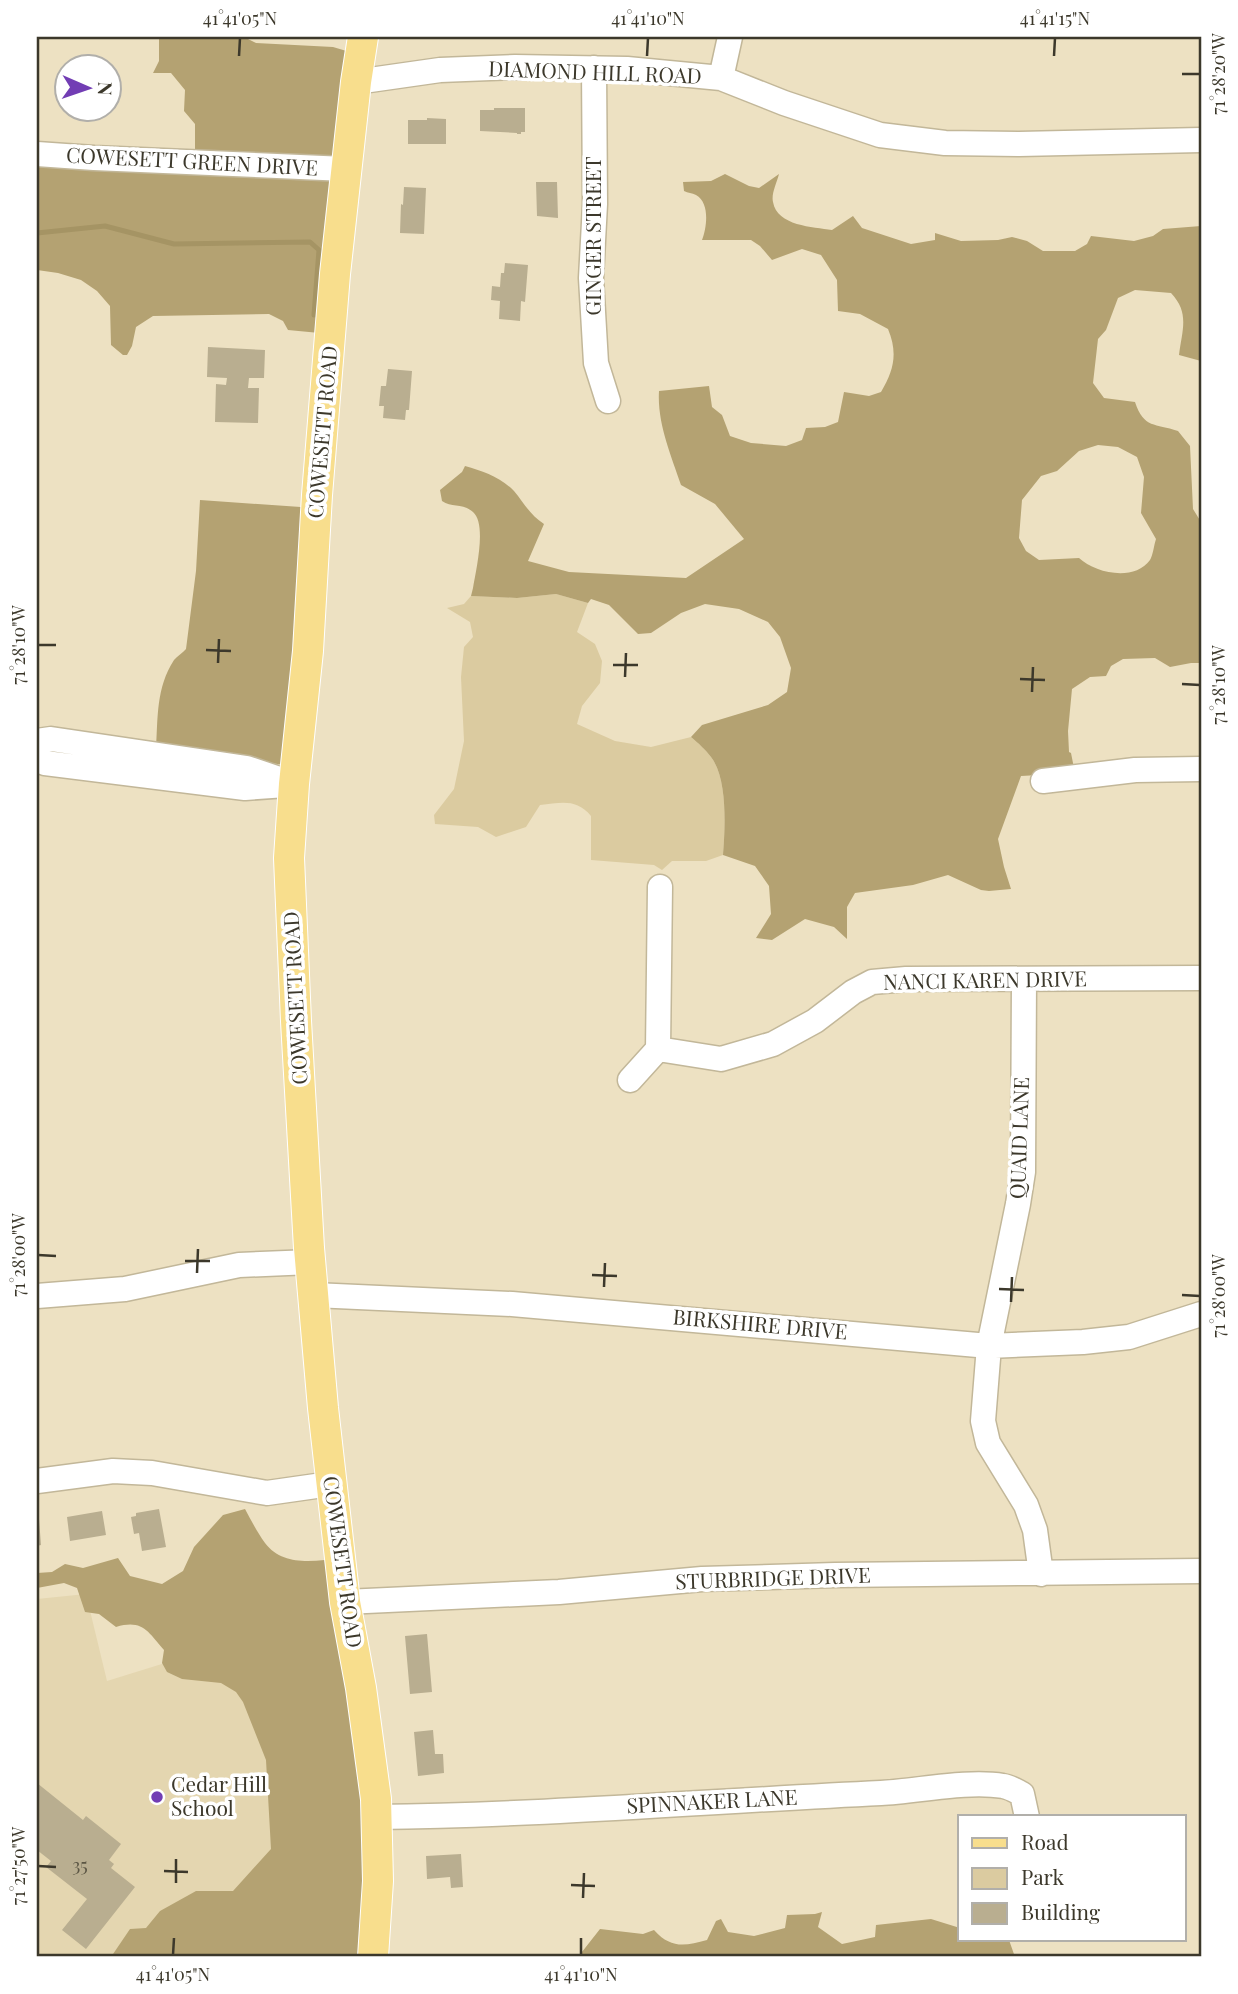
<svg xmlns="http://www.w3.org/2000/svg" width="1238" height="1994" viewBox="0 0 1238 1994" font-family="'Playfair Display',serif">
  <style>
    .built { fill: #e4d6b0 }
    .green { fill: #dbcba0 }
    .forest { fill: #b4a272; fill-rule: evenodd }
    .lines { fill: none; stroke-linecap: round; stroke-linejoin: round }
    .stream { stroke: #a59464; stroke-width: 5 }
    .building { fill: #b9ae90 }
    .minor-casing { stroke: #c2b799; stroke-width: 27 }
    .major-casing { stroke: #fff; stroke-width: 32 }
    .minor { stroke: #fff; stroke-width: 24 }
    .major { stroke: #f8de8d; stroke-width: 30 }
    .ticks { fill: none; stroke: #3c382b; stroke-width: 2.5 }
    .poi-dot { fill: #723db4; stroke: #fff; stroke-width: 2.5 }
    .labels { text-anchor: middle; stroke-width: 7; stroke-linejoin: round; paint-order: stroke }
    .number-label { font-size: 18px; fill: #5b5644 }
    .street-label { font-size: 21px; fill: #3c382b; stroke: #fff }
    .poi-label { font-size: 21px; fill: #3c382b; stroke: #fff; text-anchor: start }
    .neatline { fill: none; stroke: #3c382b; stroke-width: 2.5 }
    .ticks-label { font-size: 18px; text-anchor: middle; fill: #3c382b }
  </style>
  <rect width="100%" height="100%" fill="#ede1c2"/>
  <path class="built" d="M86 1594 107 1681 223 1645 269 1730 284 1865 164 1957H37V1599Z"/>
  <path class="green" d="M556 594 588 603 577 632 595 644 602 661 600 683 582 706 577 724 615 741 651 747 691 737C698 743 706 750 711 757 728 779 725 829 723 855L706 861H672L662 870 654 865 591 860V816C576 798 561 803 540 805L526 827 496 837 478 827 435 824 434 815 454 789 464 741 461 677 464 647 473 637 470 622 447 608 464 604 471 596 517 598Z"/>
  <path class="forest" d="M159 37H244L256 43 333 47 360 55 330 334 288 330 283 321 269 314 153 316 136 327 132 346 127 355H123L111 345 110 306 97 291 81 280 58 273 37 270V154L195 160V124L184 111 185 90 171 73H153L159 61Z
    M725 174 749 186 759 188 779 174C777 182 771 194 773 202 777 226 813 227 832 230L853 216 862 228 911 244 935 240V233L961 241 998 240 1012 237 1027 241 1043 251H1075L1087 244 1091 236 1134 241 1153 236 1163 229 1201 226V361L1179 355C1182 330 1190 313 1171 293L1135 290 1118 298 1106 330 1098 339 1093 383 1104 398 1135 402C1144 429 1155 423 1178 431L1190 446 1193 509 1201 522V663H1191L1170 667 1155 658 1123 659 1111 666 1106 676 1090 677 1072 689 1068 731 1069 752 1071 753 1075 773 1021 776 998 839 1004 867 1011 889 989 891 981 890 948 875 913 885 855 893 847 907V939L834 927 805 919 772 940 756 938 771 914 769 886 755 866 723 855C725 829 728 779 711 757 706 750 698 743 691 737L702 725 768 705 787 692 791 668 780 637 768 622 739 609 705 604 681 613 651 633 638 634 609 605 591 599 588 603 556 594 517 598 471 596 473 588C476 570 487 524 473 512 463 503 452 508 442 501L440 490 462 472 465 466C483 471 500 477 514 491 524 503 530 515 544 524L528 561 569 572 686 578 744 539 715 504 681 485C671 455 657 423 659 391L709 386 712 407 722 415 730 436 751 443 786 446 802 440 806 428 825 427 838 422 844 392 869 396 881 392C894 370 898 353 888 329L860 314 838 311 837 280 821 255 802 249 772 260 760 246 751 240H702C707 227 710 203 696 195 692 193 688 193 684 191L683 182 711 181ZM1098 445 1118 447 1137 457 1144 477 1141 513 1156 539C1154 545 1153 555 1150 560 1134 582 1095 573 1079 558L1039 560 1026 551 1019 538 1022 500 1041 476 1057 471 1079 451Z
    M200 500 315 508 296 766 158 751 156 749C158 717 156 688 174 660 177 656 183 653 186 649L196 571Z
    M245 1509C251 1520 257 1532 265 1543 283 1567 315 1561 341 1558L374 1957H111L130 1929 146 1928 160 1911 196 1891H233L271 1849 266 1760 243 1702 236 1692 221 1683 182 1679 167 1672 162 1663 164 1650C148 1632 143 1619 116 1627L99 1614 85 1612 77 1588 64 1583 37 1588V1573L52 1572 65 1564 83 1568 118 1558 130 1576 162 1584 183 1571 194 1547 223 1515Z
    M822 1912 818 1927 842 1944 875 1937 876 1925 931 1919 960 1928V1940H1009L1015 1957H578L600 1929 643 1934 654 1930C671 1949 685 1946 707 1940L716 1921 721 1919 728 1932 754 1936 785 1928 787 1915 815 1914Z"/>
  <g class="lines">
    <path class="stream" d="M37 233 105 226 174 244 310 242 319 250 314 315"/>
  </g>
  <path class="building" d="M494 108H525V132H521V134H517V133L480 131V110H494Z
    M427 118 446 119V144H408V120H427Z
    M536 182H557L558 218 537 216Z
    M404 187 426 188 424 234 400 233 401 204 403 205Z
    M505 263 528 265 525 302 521 301 520 321 499 319 500 301 491 300 492 286 500 287 501 273H504Z
    M208 347 265 350 264 378H249L248 388H259L258 423 215 422 216 384 226 385 227 378 207 377Z
    M388 369 412 371 409 410H406L405 420 383 418 384 406H379L381 386H386Z
    M159 1509 166 1547 142 1551 139 1533 134 1534 131 1517 136 1516V1513Z
    M102 1511 106 1535 70 1541 67 1517Z
    M37 1519H39L41 1545 37 1546Z
    M427 1634 432 1692 410 1694 405 1636Z
    M433 1730 435 1754H443L444 1773 418 1776 414 1732Z
    M37 1783 83 1820 86 1816 121 1844 109 1860 114 1864 111 1868 135 1887 86 1949 62 1930 87 1899 46 1867 51 1861 37 1850Z
    M461 1854 463 1887 451 1888 450 1877 427 1879 426 1856Z"/>
  <g class="lines">
    <defs>
      <path id="minor" d="M594 68 595 204 591 278 596 363 608 401
        M721 78 730 37
        M356 82 440 70 515 67 627 69 721 78 784 103 880 135 945 143 1019 144 1201 140
        M37 154 94 158 346 169
        M37 741 51 739 247 768 294 784
        M37 760 45 763 245 788 286 785
        M1043 781 1135 770 1201 769
        M1024 979 1023 1172 1018 1204 989 1346 983 1421 988 1443 1026 1505 1035 1530 1041 1574
        M658 1049 721 1059 773 1044 815 1021 853 992 872 982 906 979 1201 978
        M658 1049 660 887
        M630 1080 658 1049
        M314 1295 512 1304 989 1346 1083 1342 1129 1337 1201 1314
        M37 1296 125 1289 239 1265 311 1262
        M37 1481 113 1471 152 1473 267 1493 330 1484
        M345 1602 559 1592 702 1579 835 1575 1201 1571
        M376 1817C544 1815 713 1801 881 1793 918 1791 968 1780 1003 1786 1010 1787 1016 1791 1022 1794L1027 1817"/>
      <path id="major" d="M363 37 356 82 335 274 317 495 308 651 294 784 289 858 296 1021 309 1248 323 1408 345 1602 361 1688 376 1799 378 1881 373 1957"/>
    </defs>
    <use href="#minor" class="minor-casing"/>
    <use href="#major" class="major-casing"/>
    <use href="#minor" class="minor"/>
    <use href="#major" class="major"/>
  </g>
  <path class="ticks" d="M239 56 240 38M647 56 648 38M1054 56 1055 38M1182 74H1200M38 645H56M206 650 231 651M218 663 219 639M613 665H638M625 677 626 653M1020 679 1045 680M1182 684 1200 685M1032 692 1033 667M38 1255 56 1256M185 1261H210M197 1273 198 1249M592 1275 617 1276M604 1287 605 1263M999 1289 1024 1290M1182 1295 1200 1296M1011 1302 1012 1277M38 1866 56 1867M164 1871 188 1872M176 1883V1859M571 1885 595 1886M583 1898 584 1873M173 1955 174 1938M581 1955V1938"/>
  <circle class="poi-dot" cx="157" cy="1797" r="7"/>
  <g class="labels">
    <g class="number-label">
      <text x="80" y="1872">35</text>
    </g>
    <g class="street-label">
      <text transform="translate(595 73) rotate(2)" y="7">DIAMOND HILL ROAD</text>
      <text transform="translate(192 162) rotate(3)" y="7">COWESETT GREEN DRIVE</text>
      <text transform="translate(594 236) rotate(-90)" y="7">GINGER STREET</text>
      <text transform="translate(323 432) rotate(-85)" y="7">COWESETT ROAD</text>
      <text transform="translate(985 981) rotate(-1)" y="7">NANCI KAREN DRIVE</text>
      <text transform="translate(296 998) rotate(-93)" y="7">COWESETT ROAD</text>
      <text transform="translate(1020 1138) rotate(-88)" y="7">QUAID LANE</text>
      <text transform="translate(760 1325) rotate(5)" y="7">BIRKSHIRE DRIVE</text>
      <text transform="translate(342 1562) rotate(82)" y="7">COWESETT ROAD</text>
      <text transform="translate(773 1579) rotate(-2)" y="7">STURBRIDGE DRIVE</text>
      <text transform="translate(712 1802) rotate(-3)" y="7">SPINNAKER LANE</text>
    </g>
    <g class="poi-label">
      <text x="171" y="1792">Cedar Hill<tspan x="171" dy="24">School</tspan></text>
    </g>
  </g>
  <rect width="1238" height="1994" fill="none" stroke="#ffffff" stroke-width="77"/>
  <rect x="958" y="1815" width="228" height="126" fill="#ffffff" stroke="#b1afaa" stroke-width="2"/>
  <rect x="972" y="1838" width="35" height="10" fill="#f8de8d" stroke="#b1afaa" stroke-width="2"/>
  <text x="1021" y="1850" font-size="21" fill="#3c382b">Road</text>
  <rect x="972" y="1868" width="35" height="21" fill="#dbcba0" stroke="#b1afaa" stroke-width="2"/>
  <text x="1021" y="1885" font-size="21" fill="#3c382b">Park</text>
  <rect x="972" y="1903" width="35" height="21" fill="#b9ae90" stroke="#b1afaa" stroke-width="2"/>
  <text x="1021" y="1920" font-size="21" fill="#3c382b">Building</text>
  <g transform="translate(88 88) rotate(92)"><circle r="33" fill="#ffffff" stroke="#b1afaa" stroke-width="2"/>
  <path d="M0-5L12 26L0 18L-12 26Z" fill="#723db4"/>
  <text y="-10" font-size="19" font-weight="bold" text-anchor="middle" fill="#3c382b">N</text>
  </g>
  <rect x="38" y="38" width="1162" height="1917" class="neatline"/>
  <g class="ticks-label">
    <text x="240" y="25">41°41'05"N</text>
    <text x="648" y="25">41°41'10"N</text>
    <text x="1055" y="25">41°41'15"N</text>
    <text transform="translate(1219 74) rotate(-90)" y="6">71°28'20"W</text>
    <text transform="translate(19 645) rotate(-90)" y="6">71°28'10"W</text>
    <text transform="translate(1219 685) rotate(-90)" y="6">71°28'10"W</text>
    <text transform="translate(19 1255) rotate(-90)" y="6">71°28'00"W</text>
    <text transform="translate(1219 1296) rotate(-90)" y="6">71°28'00"W</text>
    <text transform="translate(19 1866) rotate(-90)" y="6">71°27'50"W</text>
    <text x="173" y="1981">41°41'05"N</text>
    <text x="581" y="1981">41°41'10"N</text>
  </g>
</svg>
